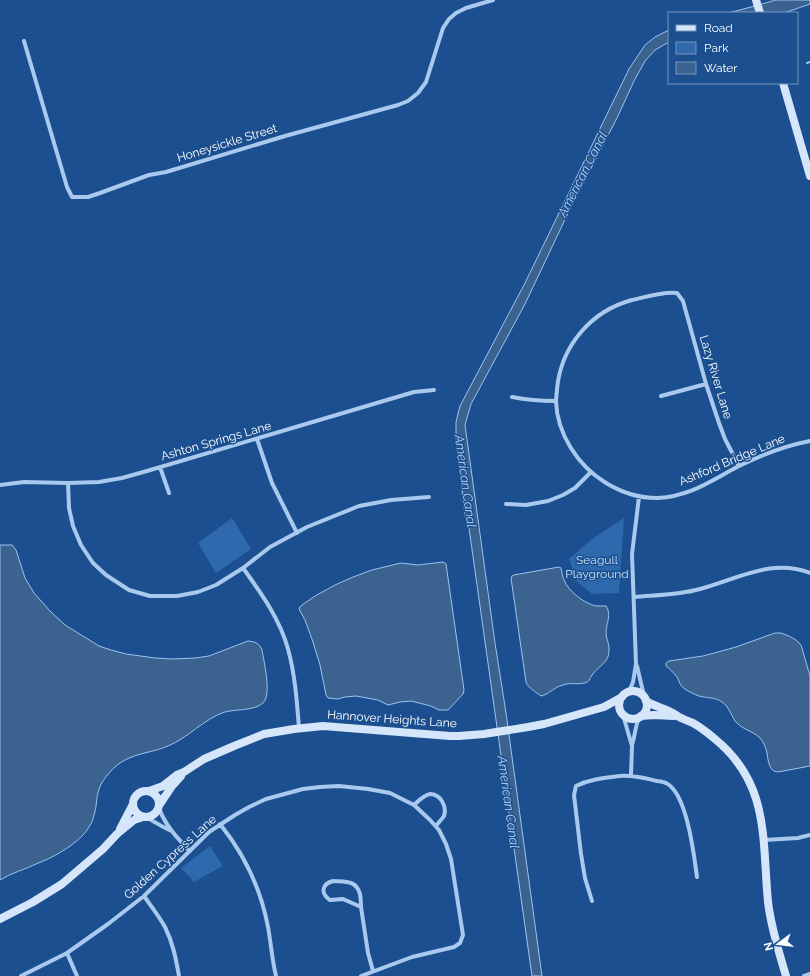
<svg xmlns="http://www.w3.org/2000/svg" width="810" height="976" viewBox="0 0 810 976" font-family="Raleway,sans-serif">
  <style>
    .green { fill: #2e69ad }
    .water { fill: #3c6290; stroke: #9cc4f0 }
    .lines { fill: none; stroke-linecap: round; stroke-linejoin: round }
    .stream { stroke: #9cc4f0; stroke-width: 2 }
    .street { stroke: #a9c9ee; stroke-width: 4 }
    .secondary { stroke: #d6e6fa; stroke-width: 8 }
    .labels { text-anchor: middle; stroke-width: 3; stroke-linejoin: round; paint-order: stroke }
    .street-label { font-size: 12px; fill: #fff; stroke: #1b4f8f }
    .park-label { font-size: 12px; fill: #cfe3fa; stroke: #1b4f8f }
    .water-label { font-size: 13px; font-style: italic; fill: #b5d3f5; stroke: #1b4f8f }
  </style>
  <rect width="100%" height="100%" fill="#1b4f8f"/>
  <path class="green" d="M232 518 251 549 216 573 198 543Z
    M624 518 619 593 592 594 577 582 569 559 592 539Z
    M210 846 223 866 194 882 181 868Z"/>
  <path class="water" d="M776 0H810V4L784 13H728L755 6Z
    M669 30V42L655 50 645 61 634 81 617 118 570 209 525 304 471 404 465 425 495 643 506 713 542 976H532L469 528 465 516 456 437V422L460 406 525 283 629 69 645 45 655 37Z
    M0 545H12L16 550 25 578 34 593 50 611 65 625 99 646 111 650 126 654 155 658 172 659 195 658 209 656 248 641C256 642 259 643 262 650 264 662 272 695 263 703 254 711 236 709 225 712 205 718 188 738 168 746 154 752 138 753 125 760 115 765 103 778 99 789 96 797 97 807 94 815 93 822 87 831 82 836 70 848 52 858 36 864 24 870 11 873 0 880Z
    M443 562 446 564 464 690 463 694 448 710H439L431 706 411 701 400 702 388 705 378 700 356 696 345 697 338 699 328 698 326 695 320 665 313 642 305 620 300 611 299 608 302 605 315 596 335 585 353 577 372 570 401 563 418 565Z
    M559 567 561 568C562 572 562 576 564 580 568 591 585 604 596 606 599 606 603 606 606 606 612 614 606 624 606 633 606 638 609 643 609 648 610 663 600 664 592 675 590 678 589 683 584 683 577 685 571 682 563 685 554 687 548 695 541 696 536 692 528 688 526 682L511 578 512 576 514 575Z
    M775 633H781L789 636 796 640 801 645 810 676V766L778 772C769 772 768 760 767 753 766 747 763 741 759 737 752 731 742 729 736 722 731 716 729 706 722 702 715 697 706 698 699 696 694 694 689 692 685 689 679 685 680 682 677 677 674 673 670 669 666 666V663L669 661 703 656 736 647Z"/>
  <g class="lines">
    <path class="stream" d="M807 63 810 62"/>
    <path class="street" d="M24 41 67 187 72 197H88L100 193 149 175 166 172 285 136 398 105 408 101 418 93 426 82 443 28 449 19 456 13 466 8 493 0
      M661 396 706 384
      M512 397C527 400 541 401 556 401
      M257 439 272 483 297 533
      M739 466 725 439 719 423 706 384 683 301 677 293C664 291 646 297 632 300 591 311 561 346 557 389 557 393 556 397 556 401 557 434 578 466 606 483 623 493 638 498 658 498 691 496 710 481 739 466 761 455 785 446 810 441
      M160 467 169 493
      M68 483 69 508 73 526 81 545 93 563 106 575 129 590 150 596H177L198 592 216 585 243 568 270 547 307 527 359 506 391 500 429 497
      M0 485 24 482 68 483 99 482 122 478 147 471 414 392 434 390
      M506 504 526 505 548 501 563 495 575 488 591 472
      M243 568C261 593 280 619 288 649 295 674 297 702 299 728
      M634 597C656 595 679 595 700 589 738 579 771 558 810 573
      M637 666 644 696
      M629 692 633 682 636 664 632 554 639 497
      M623 715 632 746 631 775
      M632 745C635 736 635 727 639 718
      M414 805C418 801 424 795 430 794 441 794 447 807 444 816 442 819 438 823 436 826
      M159 808C165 825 177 838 190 851
      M147 818C156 822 163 828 172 831
      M220 824C244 854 261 889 268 927 271 943 272 960 276 976
      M764 840 798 838 810 835
      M333 881C346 882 356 880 360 894 361 899 361 902 361 907L343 899 330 900C320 893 322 884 333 881Z
      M144 896C151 906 159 916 165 927 173 943 176 959 179 976
      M592 901 585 878 581 854 574 795 576 786C590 779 605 778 620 776 634 775 644 778 657 781 659 781 663 782 666 783 687 793 694 855 697 877
      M361 907 368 953 373 971
      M67 953 77 976
      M21 976 67 953 108 924 144 896 209 832 235 815 249 807 266 799 303 789 320 787 339 786 368 789 390 793 414 805 430 820 439 830 446 844 451 859 463 935 460 943 454 947 412 957 361 976
      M804 976 810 974"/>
    <path class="secondary" d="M756 0 760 13
      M783 83 810 176
      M619 705a14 14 0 1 1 28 0a14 14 0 1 1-28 0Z
      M646 701C654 706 663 708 671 712 674 713 676 715 679 717 683 719 688 721 693 723 700 727 708 733 715 739 770 784 762 839 768 902 771 928 779 952 786 976
      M641 716 654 715 674 716
      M133 804a13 13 0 1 1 26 0a13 13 0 1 1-26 0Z
      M149 791 163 786 177 775 184 772 204 759 234 746 264 734 294 729 323 726 450 736H459L484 734 528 727 544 724 604 707 622 697
      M160 804 172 786 181 776
      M120 829 133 804
      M0 919 33 902 62 884 103 849 117 834 134 820 143 817"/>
  </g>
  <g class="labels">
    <g class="street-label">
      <text transform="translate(227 143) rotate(-17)" y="4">Honeysickle Street</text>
      <text transform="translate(716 377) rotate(73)" y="4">Lazy River Lane</text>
      <text transform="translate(216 441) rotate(-16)" y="4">Ashton Springs Lane</text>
      <text transform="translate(732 460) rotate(-23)" y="4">Ashford Bridge Lane</text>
      <text transform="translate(392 719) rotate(4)" y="4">Hannover Heights Lane</text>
      <text transform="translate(170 857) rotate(-42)" y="4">Golden Cypress Lane</text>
    </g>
    <g class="park-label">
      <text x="597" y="564">Seagull<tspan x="597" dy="14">Playground</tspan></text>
    </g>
    <g class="water-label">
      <text transform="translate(582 174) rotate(-63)" y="5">American Canal</text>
      <text transform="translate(466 481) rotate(82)" y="5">American Canal</text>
      <text transform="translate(509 802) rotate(82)" y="5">American Canal</text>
    </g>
  </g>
  <rect x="668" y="12" width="130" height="72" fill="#1b4f8f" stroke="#7695bc"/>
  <rect x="676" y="25" width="20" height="6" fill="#d6e6fa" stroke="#7695bc"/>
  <text x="704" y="32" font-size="12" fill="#ffffff">Road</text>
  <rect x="676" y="42" width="20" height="12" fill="#2e69ad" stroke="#7695bc"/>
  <text x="704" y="52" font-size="12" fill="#ffffff">Park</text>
  <rect x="676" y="62" width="20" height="12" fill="#3c6290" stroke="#7695bc"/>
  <text x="704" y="72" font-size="12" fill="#ffffff">Water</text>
  <g transform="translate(778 944) rotate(255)" stroke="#1b4f8f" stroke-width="3" paint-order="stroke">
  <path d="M0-3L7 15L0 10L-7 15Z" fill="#ffffff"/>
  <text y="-6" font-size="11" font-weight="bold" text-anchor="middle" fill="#ffffff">N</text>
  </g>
</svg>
